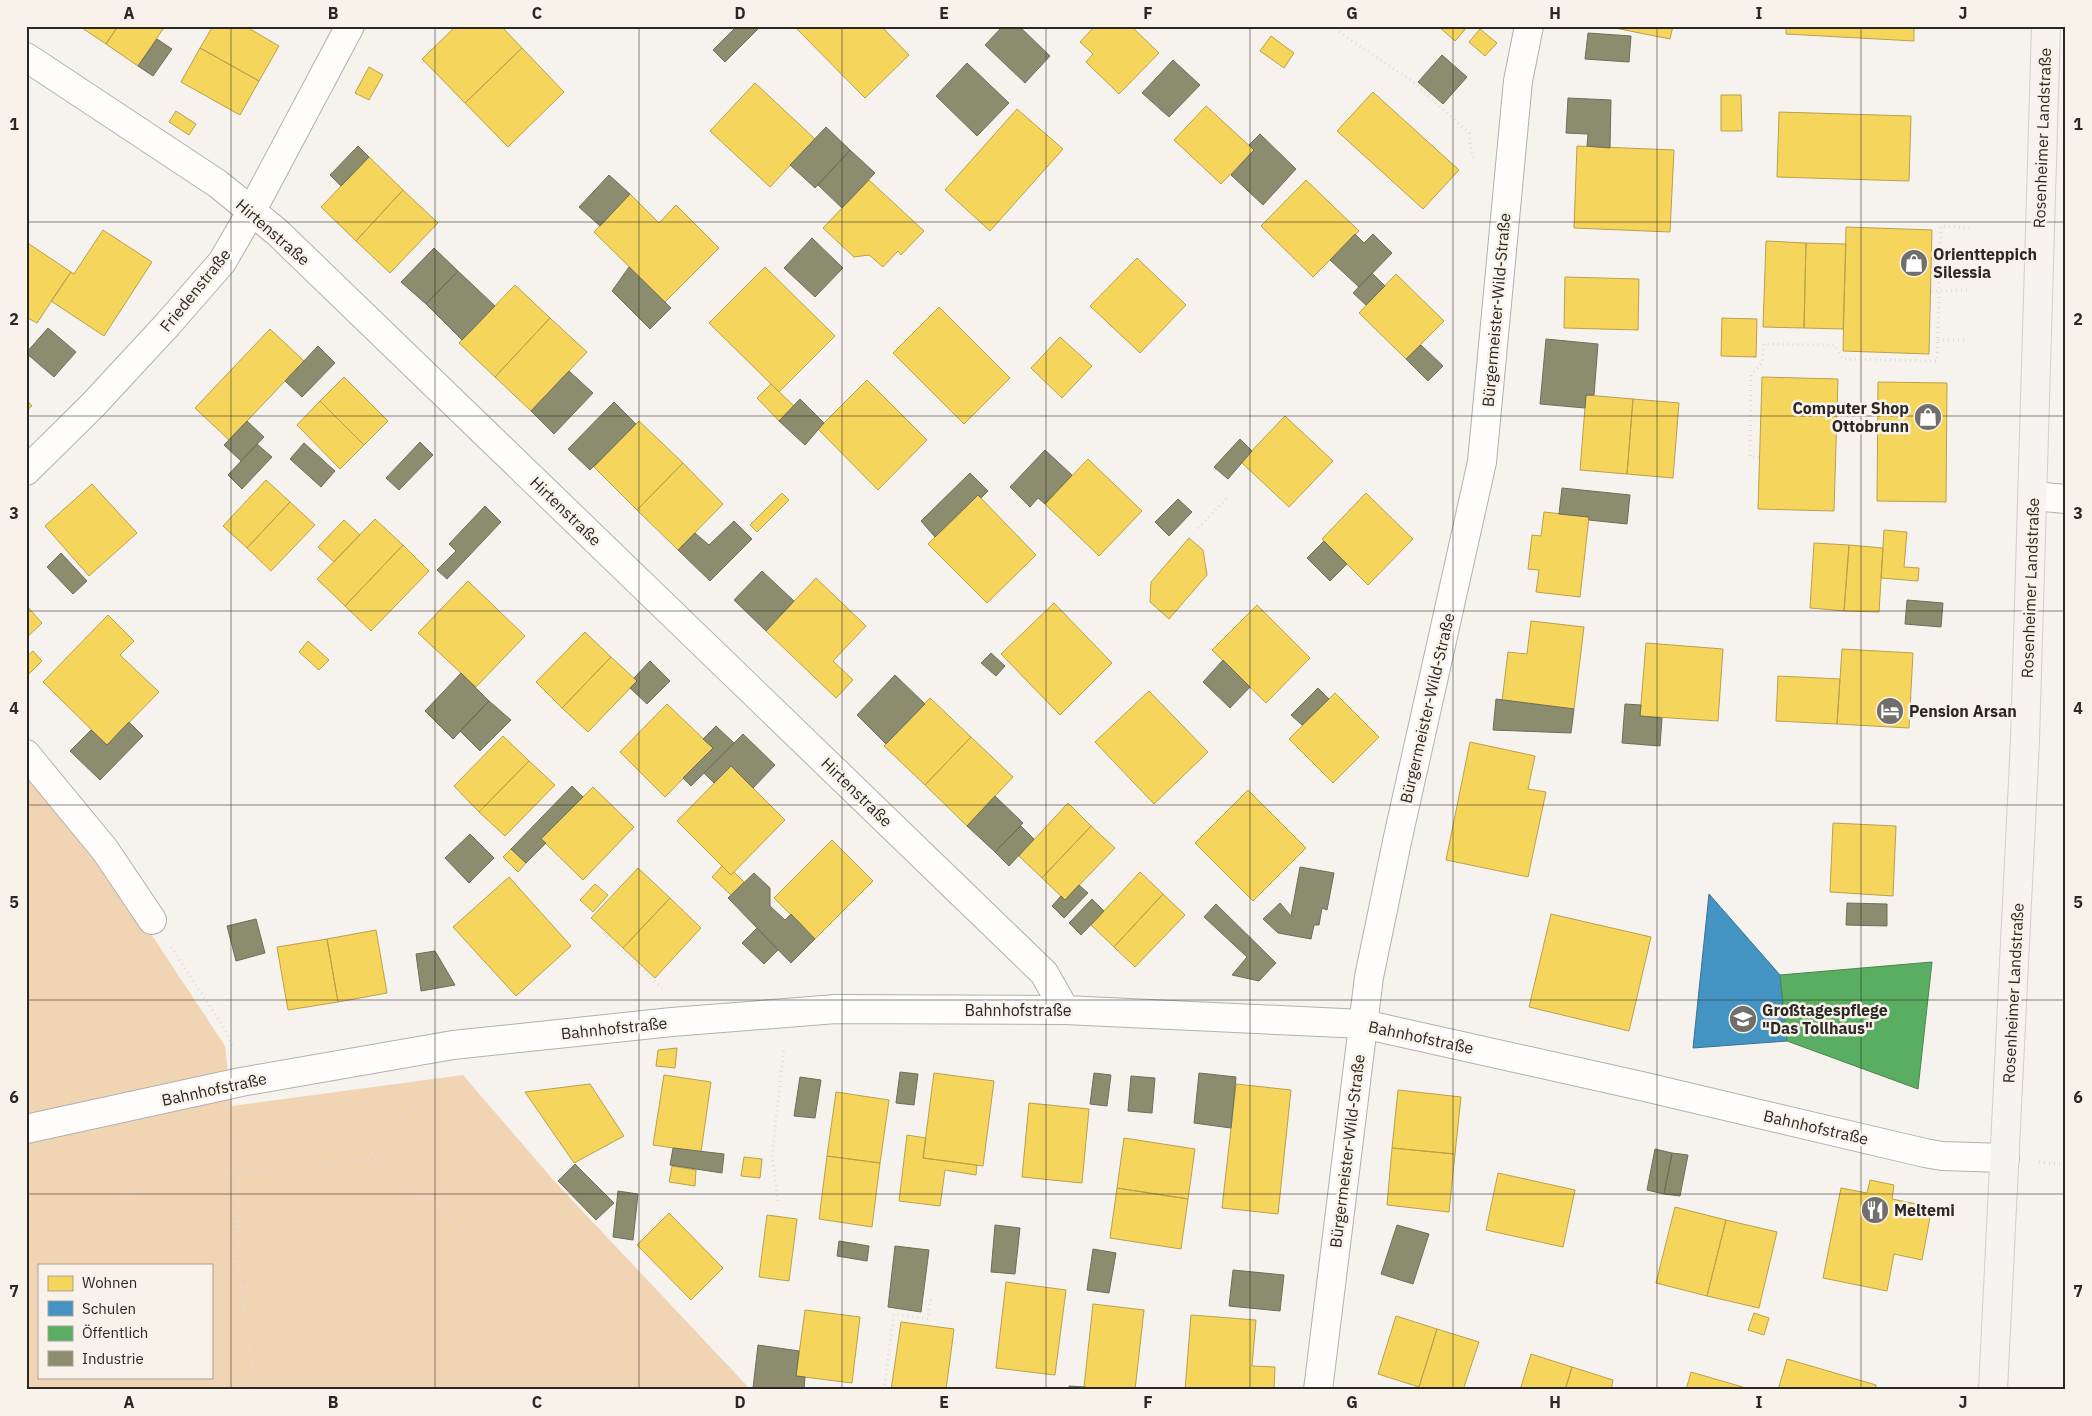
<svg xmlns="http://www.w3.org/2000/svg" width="2092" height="1416" viewBox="0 0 2092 1416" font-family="'IBM Plex Sans',sans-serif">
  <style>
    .green { fill: #f1d4b3; fill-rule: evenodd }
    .homes { fill: #f6d55c; stroke: #b9a14c }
    .schools { fill: #4393c3; stroke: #3c7394 }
    .public { fill: #5aae61; stroke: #4c864f }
    .industry { fill: #8c8c6e; stroke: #6f6e58 }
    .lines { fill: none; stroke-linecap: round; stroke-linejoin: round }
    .minor-casing { stroke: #b3b0ad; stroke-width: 30 }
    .major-casing { stroke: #d1cfcd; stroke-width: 30 }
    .path { stroke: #dfdedc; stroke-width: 3; stroke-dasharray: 1 4; stroke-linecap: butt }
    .minor { stroke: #fefdfc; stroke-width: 28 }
    .major { stroke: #f6f3f0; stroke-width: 28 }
    .grid { fill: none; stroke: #2a2825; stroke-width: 1; stroke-opacity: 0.55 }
    .labels { text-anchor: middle; stroke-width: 5; stroke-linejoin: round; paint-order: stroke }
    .street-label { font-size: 16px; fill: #2a2825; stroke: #f9f2ea }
    .poi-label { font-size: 16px; font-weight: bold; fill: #2a2825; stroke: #f9f2ea; text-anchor: start }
    .neatline { fill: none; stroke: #2a2825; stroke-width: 2 }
    .grid-label { font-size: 16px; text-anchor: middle; font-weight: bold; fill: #2a2825 }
  </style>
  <rect width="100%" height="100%" fill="#f6f2ee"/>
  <path class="green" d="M26 766 99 855 225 1046 232 1106 463 1075 555 1182 751 1390H26ZM39 1265H211V1377H39Z"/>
  <path class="homes" d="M79 26H118L106 44Z
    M118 26H165L138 66 106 44Z
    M213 26H251L250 29 279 46 259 81 200 48Z
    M456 26H501L522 48 465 103 422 59Z
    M794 26H881L909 55 865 98Z
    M1095 26H1131L1159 53 1119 94 1086 62 1093 54 1080 42Z
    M1438 26H1468L1455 41Z
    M1605 26H1673L1670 39Z
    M1786 26H1914V41L1786 34Z
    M1480 29 1497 43 1485 56 1469 42Z
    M1271 36 1294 53 1284 68 1260 51Z
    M200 48 259 81 240 115 181 82Z
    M522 48 564 92 508 147 465 103Z
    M369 67 383 75 369 100 355 93Z
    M755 83 815 139 770 187 710 131Z
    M1373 92 1459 170 1423 209 1337 131Z
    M1721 95H1741L1742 131H1721Z
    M1206 106 1254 150 1221 184 1174 140Z
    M1017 109 1063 149 990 231 945 190Z
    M176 111 196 124 189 135 169 122Z
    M1779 112 1911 116 1909 181 1777 177Z
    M1577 146 1674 150 1670 232 1574 228Z
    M369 157 403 190 356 241 321 207Z
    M869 180 924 231 901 255 898 251 883 267 869 255 854 257 823 228Z
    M1306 180 1359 231 1313 277 1261 226Z
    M403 190 438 223 390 273 356 241Z
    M630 194 659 223 676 205 719 248 665 302 594 232Z
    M1846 227 1932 230 1929 354 1843 351Z
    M103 230 152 262 104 336 51 301 71 272 74 274Z
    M1766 241 1806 243 1804 328 1763 327Z
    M26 242 71 272 37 323 26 317Z
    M1806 243 1846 244 1843 329 1804 328Z
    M1137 258 1186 305 1140 353 1090 306Z
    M765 267 835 336 779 392 709 323Z
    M1396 274 1444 321 1406 359 1359 313Z
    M1565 277 1639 279 1638 330 1564 328Z
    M515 285 550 318 495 377 459 343Z
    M939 307 1010 378 964 424 893 353Z
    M550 318 587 352 531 411 495 377Z
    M1722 318 1757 319 1756 357 1721 356Z
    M270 329 304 361 229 440 195 408Z
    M1060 337 1092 366 1062 398 1031 368Z
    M344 377 388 421 364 445 320 401Z
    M1762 377 1838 379 1834 511 1758 509Z
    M867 380 927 440 878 490 818 429Z
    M1878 382 1947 383 1946 502 1877 501Z
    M771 384 794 406 779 421 757 398Z
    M1586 395 1633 399 1627 474 1580 470Z
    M26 399 32 406 26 411Z
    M1633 399 1679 403 1673 478 1627 474Z
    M320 401 364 445 340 469 297 425Z
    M1285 416 1333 461 1289 507 1241 462Z
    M639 421 683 463 637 510 594 467Z
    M1088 459 1142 511 1099 556 1045 504Z
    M683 463 723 504 678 550 637 510Z
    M266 480 290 502 247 548 223 526Z
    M92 484 137 533 89 576 45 526Z
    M782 493 789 500 757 532 750 525Z
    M1366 493 1413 539 1368 585 1322 539Z
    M978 495 1036 555 987 603 928 544Z
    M290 502 315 525 271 571 247 548Z
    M1544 512 1589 517 1580 597 1536 592 1539 570 1528 569 1532 535 1541 536Z
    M375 519 403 545 345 606 317 579Z
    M344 520 360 535 334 562 318 547Z
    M1884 530 1907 532 1904 567 1919 568 1918 581 1881 578Z
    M1189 538 1203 550 1207 575 1169 619 1150 602 1151 582Z
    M1814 543 1849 545 1844 611 1810 608Z
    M403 545 429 571 371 631 345 606Z
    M1849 545 1883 548 1879 612 1844 611Z
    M816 578 866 626 833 661 853 680 836 698 766 631Z
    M468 581 525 636 476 687 418 633Z
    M1054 603 1112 663 1060 715 1001 654Z
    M26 605 42 623 26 638Z
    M1257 605 1310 658 1266 703 1212 650Z
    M108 615 134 641 120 655 159 692 107 745 43 682Z
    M1531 621 1584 627 1574 709 1502 701 1508 652 1527 654Z
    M585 632 611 657 562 708 536 682Z
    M308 641 329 660 319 670 299 652Z
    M1646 643 1723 649 1718 721 1640 716Z
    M1842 649 1913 653 1909 728 1837 724Z
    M33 651 42 661 26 677V657Z
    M611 657 637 681 588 732 562 708Z
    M1778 676 1840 679 1837 724 1776 721Z
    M1149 691 1208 752 1154 804 1095 742Z
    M1335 693 1379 737 1333 783 1289 739Z
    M930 698 971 737 925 785 884 746Z
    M667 704 713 748 665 797 620 752Z
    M503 736 529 761 479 812 454 786Z
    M971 737 1013 777 967 826 925 785Z
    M1470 742 1535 756 1528 789 1546 792 1528 877 1446 860Z
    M529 761 555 785 505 836 479 812Z
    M731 766 785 820 731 875 677 821Z
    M593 787 634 827 583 880 541 839Z
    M1248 790 1306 848 1253 901 1195 843Z
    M1068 803 1091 826 1042 878 1019 856Z
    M1833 823 1896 826 1893 896 1830 892Z
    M1091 826 1115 848 1065 900 1042 878Z
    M832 840 873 881 815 939 774 898Z
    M511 849 526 863 518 872 503 857Z
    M722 866 731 875 734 872 744 882 731 895 712 877Z
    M638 868 670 898 623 948 591 918Z
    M1140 872 1163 894 1114 947 1091 925Z
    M509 877 571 946 516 996 453 927Z
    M595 884 608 895 593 912 580 900Z
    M1163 894 1185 915 1135 967 1114 947Z
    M670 898 701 928 655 978 623 948Z
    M1551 914 1651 937 1629 1031 1529 1007Z
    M376 930 387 993 338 1002 327 939Z
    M327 939 338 1002 288 1010 277 947Z
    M677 1048 675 1068 656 1066 658 1050Z
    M934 1073 994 1081 983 1166 923 1158Z
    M664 1075 711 1082 701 1152 653 1145Z
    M590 1084 624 1136 574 1163 525 1092Z
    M1236 1084 1291 1090 1278 1214 1222 1208Z
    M1398 1090 1461 1097 1455 1154 1392 1148Z
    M836 1092 889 1100 880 1163 827 1156Z
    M1029 1103 1089 1109 1082 1183 1022 1177Z
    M907 1135 926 1138 923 1158 977 1165 976 1175 945 1170 940 1206 899 1201Z
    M1124 1138 1195 1149 1188 1199 1117 1188Z
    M1392 1148 1455 1154 1449 1212 1387 1205Z
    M827 1156 880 1163 872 1227 819 1219Z
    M744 1157 762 1159 760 1178 741 1176Z
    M672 1166 696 1170 695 1186 669 1182Z
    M1498 1173 1575 1190 1563 1247 1486 1230Z
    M1870 1180 1894 1185 1892 1199 1932 1207 1922 1260 1894 1254 1887 1291 1823 1278 1841 1188 1867 1193Z
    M1117 1188 1188 1199 1181 1249 1110 1238Z
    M1675 1207 1726 1220 1707 1296 1656 1283Z
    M669 1213 723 1268 691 1300 637 1245Z
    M767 1215 797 1219 789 1281 759 1277Z
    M1726 1220 1777 1232 1759 1308 1707 1296Z
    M1006 1282 1066 1290 1055 1375 996 1368Z
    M1093 1304 1144 1310 1135 1390H1102L1084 1387Z
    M805 1310 860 1317 852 1383 796 1376Z
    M1754 1313 1769 1318 1764 1335 1748 1330Z
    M1191 1315 1256 1320 1252 1366 1275 1367 1274 1390H1185Z
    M1396 1316 1437 1329 1419 1387 1378 1374Z
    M901 1322 954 1329 946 1390H891Z
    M1437 1329 1479 1342 1463 1390H1427L1419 1387Z
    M1531 1354 1572 1367 1565 1390H1520Z
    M1787 1359 1876 1385 1875 1390H1778Z
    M1572 1367 1613 1380 1611 1390H1565Z
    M1691 1372 1753 1390H1686Z"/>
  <path class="schools" d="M1709 894 1780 975 1787 1041 1693 1048Z"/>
  <path class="public" d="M1932 962 1918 1089 1787 1041 1780 975Z"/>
  <path class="industry" d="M737 26H761L725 62 713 50Z
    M1003 26H1019L1050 56 1025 83 985 45Z
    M1588 33 1631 36 1629 62 1585 59Z
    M157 39 172 49 153 76 138 66Z
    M1442 55 1467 77 1443 104 1418 82Z
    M1173 60 1200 85 1169 117 1142 93Z
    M967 63 1009 103 977 136 936 96Z
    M1568 98 1611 100 1610 148 1587 146 1588 134 1566 133Z
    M826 127 850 150 815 188 790 165Z
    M1260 134 1296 169 1263 205 1231 175 1254 150 1249 145Z
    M358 146 369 157 341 186 330 175Z
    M850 150 875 173 842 208 818 185Z
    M609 175 630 194 600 226 579 207Z
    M1355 234 1364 243 1373 234 1392 253 1359 287 1330 260Z
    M812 238 843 268 815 297 784 268Z
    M434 248 458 271 426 304 401 282Z
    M629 267 671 308 650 329 612 291Z
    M458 271 495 306 462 340 426 304Z
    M1372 273 1385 286 1366 305 1353 293Z
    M48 328 76 352 54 377 26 353Z
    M1546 339 1598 344 1594 395H1586L1585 408 1540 404Z
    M1421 345 1443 366 1428 381 1406 359Z
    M318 346 335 363 302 397 285 381Z
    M569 371 593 393 554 434 531 411Z
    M800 399 824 423 805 445 779 421Z
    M614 402 636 424 590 470 568 449Z
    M247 421 264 437 241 461 224 445Z
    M1240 439 1252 451 1228 479 1214 467Z
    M420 442 433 455 399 490 386 478Z
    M304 443 335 471 321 487 290 459Z
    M257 444 272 457 242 489 228 475Z
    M1045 450 1072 475 1045 504 1038 498 1030 507 1010 487Z
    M970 473 988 491 981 498 978 495 935 537 921 521Z
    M1562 488 1630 495 1627 524 1589 520V517L1559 514Z
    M1178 499 1192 512 1169 536 1155 522Z
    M485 506 501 522 447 579 437 570 456 551 449 544Z
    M734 521 752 539 710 581 678 550 695 533 709 545Z
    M1324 541 1347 564 1330 581 1307 558Z
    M61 553 87 581 73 594 47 567Z
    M762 571 794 601 766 631 734 600Z
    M1907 600 1943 603 1941 627 1905 624Z
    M991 653 1005 666 996 676 981 663Z
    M1223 660 1250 687 1230 708 1203 682Z
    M650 661 670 681 647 704 630 688 637 681 634 678Z
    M461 673 489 701 453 739 425 711Z
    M895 675 925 704 886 744 857 715Z
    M1318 688 1329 699 1302 725 1291 715Z
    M1496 699 1574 709 1571 733 1493 730Z
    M489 701 511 720 480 751 460 731Z
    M1625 704 1641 705 1640 716 1662 718 1660 746 1622 743Z
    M129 722 143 736 100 780 70 751 91 730 107 745Z
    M716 726 734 743 691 786 683 778 713 748 703 739Z
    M743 734 775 765 753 788 731 766 714 783 704 773Z
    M572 786 583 797 541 839 546 843 526 863 511 849Z
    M995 796 1023 823 995 852 967 826Z
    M1021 826 1034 839 1009 866 995 852Z
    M470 834 494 858 469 883 445 858Z
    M1300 867 1334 873 1327 910 1322 908 1319 925H1314L1311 939 1278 933 1263 919 1280 903 1291 916Z
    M754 873 770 888V906L785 920 791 914 815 939 791 963 728 898Z
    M1079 885 1088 893 1064 918 1052 906 1061 896 1065 900Z
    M1092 899 1104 911 1081 935 1069 923Z
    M1847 903 1887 904V926L1846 925Z
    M1216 904 1276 963 1259 981 1232 975 1247 957 1204 917Z
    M256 919 265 953 236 961 227 926Z
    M757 928 778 950 764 964 742 943Z
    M435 951 455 985 421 991 416 954Z
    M900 1072 918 1074 914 1105 896 1103Z
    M1094 1073 1111 1075 1107 1106 1090 1104Z
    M1199 1073 1236 1077 1231 1128 1194 1123Z
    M1131 1076 1155 1078 1152 1113 1128 1111Z
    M800 1077 821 1080 815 1118 794 1116Z
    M673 1148 724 1154 722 1173 670 1165Z
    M1655 1149 1672 1153 1664 1194 1647 1190Z
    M1672 1153 1688 1155 1680 1196 1664 1194Z
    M575 1164 614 1203 596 1220 558 1181Z
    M618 1191 638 1194 633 1240 613 1237Z
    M995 1225 1020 1228 1015 1274 991 1272Z
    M1397 1225 1429 1234 1413 1284 1381 1274Z
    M839 1241 869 1246 867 1261 837 1256Z
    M895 1246 929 1250 921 1312 888 1307Z
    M1093 1249 1116 1253 1109 1293 1087 1290Z
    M1233 1270 1284 1275 1280 1311 1229 1306Z
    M758 1345 799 1351 796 1376 805 1377 804 1390 753 1388Z
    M1069 1386 1084 1387 1102 1390H1069Z"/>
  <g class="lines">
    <defs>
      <path id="minor" d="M26 57 218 184 277 232 1044 973 1065 1010
        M26 471 92 406 168 324 222 262 251 212 350 26
        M2033 496 2066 499
        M26 754 105 850 152 920
        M26 1129 241 1082 453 1045 672 1022 836 1009 1065 1010 1363 1024 1641 1086 1925 1153 1942 1156 2005 1158
        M1318 1390 1369 977 1398 837 1482 462 1518 81 1529 26"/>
      <path id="major" d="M1993 1390 2025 740 2046 26"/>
    </defs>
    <use href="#minor" class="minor-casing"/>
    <use href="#major" class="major-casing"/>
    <path class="path" d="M1339 32 1412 81 1469 133 1472 157 1477 158
      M1931 291 1967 290
      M1938 340H1965
      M1759 457H1750L1751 375 1762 363 1764 344 1834 345 1843 359 1937 361 1941 226 1970 228
      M1198 528 1229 496
      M603 933 662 988
      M171 947 225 1029 233 1048
      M240 1116 238 1263 255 1390
      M368 1159 438 1205 545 1323 603 1390
      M2039 1162 2066 1165
      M778 1201 772 1155 784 1048
      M26 1227 79 1220 170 1175 319 1167 368 1159 432 1084
      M242 1286 265 1289
      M884 1390 894 1314 928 1319 931 1298"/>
    <use href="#minor" class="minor"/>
    <use href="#major" class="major"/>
  </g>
  <path class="grid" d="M231 26V1390M435 26V1390M639 26V1390M842 26V1390M1046 26V1390M1250 26V1390M1453 26V1390M1657 26V1390M1861 26V1390M26 222H2066M26 416H2066M26 611H2066M26 805H2066M26 1000H2066M26 1194H2066"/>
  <defs>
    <symbol id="shop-disc" viewBox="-11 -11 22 22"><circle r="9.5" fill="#716f6b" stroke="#f9f2ea"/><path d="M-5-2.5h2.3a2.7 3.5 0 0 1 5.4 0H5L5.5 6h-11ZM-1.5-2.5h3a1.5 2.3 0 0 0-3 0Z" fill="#fff"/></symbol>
    <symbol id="hotel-disc" viewBox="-11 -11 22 22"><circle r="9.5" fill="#716f6b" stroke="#f9f2ea"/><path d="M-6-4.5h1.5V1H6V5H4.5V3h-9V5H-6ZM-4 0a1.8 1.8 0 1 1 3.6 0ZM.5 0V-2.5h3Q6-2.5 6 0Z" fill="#fff"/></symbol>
    <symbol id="school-disc" viewBox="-11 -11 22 22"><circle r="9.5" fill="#716f6b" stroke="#f9f2ea"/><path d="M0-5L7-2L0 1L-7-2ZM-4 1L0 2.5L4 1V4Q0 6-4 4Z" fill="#fff"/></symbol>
    <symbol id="restaurant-disc" viewBox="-11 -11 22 22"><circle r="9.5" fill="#716f6b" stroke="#f9f2ea"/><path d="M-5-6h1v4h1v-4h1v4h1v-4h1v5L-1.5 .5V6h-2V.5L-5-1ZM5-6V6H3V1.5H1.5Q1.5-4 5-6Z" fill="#fff"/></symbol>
  </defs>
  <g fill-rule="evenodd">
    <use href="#shop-disc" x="1898" y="247" width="32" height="32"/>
    <use href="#shop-disc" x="1912" y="401" width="32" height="32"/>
    <use href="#hotel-disc" x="1874" y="695" width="32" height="32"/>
    <use href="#school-disc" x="1727" y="1003" width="32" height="32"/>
    <use href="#restaurant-disc" x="1859" y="1194" width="32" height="32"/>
  </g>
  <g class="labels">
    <g class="street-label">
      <text transform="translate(2042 138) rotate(-88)" y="6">Rosenheimer Landstraße</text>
      <text transform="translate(273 232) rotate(41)" y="6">Hirtenstraße</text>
      <text transform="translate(195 290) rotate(-51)" y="6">Friedenstraße</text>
      <text transform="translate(1496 310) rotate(-85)" y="6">Bürgermeister-Wild-Straße</text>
      <text transform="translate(566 511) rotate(44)" y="6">Hirtenstraße</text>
      <text transform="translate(2030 588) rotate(-88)" y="6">Rosenheimer Landstraße</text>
      <text transform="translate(1427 708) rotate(-77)" y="6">Bürgermeister-Wild-Straße</text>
      <text transform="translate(857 792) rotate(44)" y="6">Hirtenstraße</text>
      <text transform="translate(2013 993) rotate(-87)" y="6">Rosenheimer Landstraße</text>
      <text x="1018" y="1016">Bahnhofstraße</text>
      <text transform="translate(614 1028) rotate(-6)" y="6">Bahnhofstraße</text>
      <text transform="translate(1421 1037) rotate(12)" y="6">Bahnhofstraße</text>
      <text transform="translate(214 1089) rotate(-12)" y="6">Bahnhofstraße</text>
      <text transform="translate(1816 1127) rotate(13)" y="6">Bahnhofstraße</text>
      <text transform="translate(1347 1151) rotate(-83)" y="6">Bürgermeister-Wild-Straße</text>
    </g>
    <g class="poi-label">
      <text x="1933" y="260">Orientteppich<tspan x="1933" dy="18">Silessia</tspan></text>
      <text x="1909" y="414" text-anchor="end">Computer Shop<tspan x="1909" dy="18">Ottobrunn</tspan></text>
      <text x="1909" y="717">Pension Arsan</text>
      <text x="1762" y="1016">Großtagespflege<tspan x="1762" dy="18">"Das Tollhaus"</tspan></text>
      <text x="1894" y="1216">Meltemi</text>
    </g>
  </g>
  <rect width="2092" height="1416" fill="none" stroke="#f9f2ea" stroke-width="55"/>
  <rect x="38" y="1264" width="175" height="115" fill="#f9f2ea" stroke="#a6a19b"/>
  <rect x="48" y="1276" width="25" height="15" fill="#f6d55c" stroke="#a6a19b"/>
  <text x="82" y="1288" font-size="15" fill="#2a2825">Wohnen</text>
  <rect x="48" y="1301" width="25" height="15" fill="#4393c3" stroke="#a6a19b"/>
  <text x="82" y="1314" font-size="15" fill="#2a2825">Schulen</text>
  <rect x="48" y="1326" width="25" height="15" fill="#5aae61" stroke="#a6a19b"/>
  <text x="82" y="1338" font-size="15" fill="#2a2825">Öffentlich</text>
  <rect x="48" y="1351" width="25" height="15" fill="#8c8c6e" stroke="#a6a19b"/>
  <text x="82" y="1364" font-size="15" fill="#2a2825">Industrie</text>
  <rect x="28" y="28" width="2036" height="1360" class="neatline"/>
  <g class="grid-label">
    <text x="129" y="19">A</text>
    <text x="333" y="19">B</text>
    <text x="537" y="19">C</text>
    <text x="740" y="19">D</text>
    <text x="944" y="19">E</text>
    <text x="1148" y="19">F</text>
    <text x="1352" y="19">G</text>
    <text x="1555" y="19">H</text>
    <text x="1759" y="19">I</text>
    <text x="1963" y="19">J</text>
    <text x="14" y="130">1</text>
    <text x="2078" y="130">1</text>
    <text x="14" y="325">2</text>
    <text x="2078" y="325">2</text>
    <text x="14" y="519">3</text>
    <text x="2078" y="519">3</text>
    <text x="14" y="714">4</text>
    <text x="2078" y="714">4</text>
    <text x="14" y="908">5</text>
    <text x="2078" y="908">5</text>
    <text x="14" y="1103">6</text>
    <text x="2078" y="1103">6</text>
    <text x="14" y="1297">7</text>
    <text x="2078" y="1297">7</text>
    <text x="129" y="1408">A</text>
    <text x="333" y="1408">B</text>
    <text x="537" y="1408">C</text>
    <text x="740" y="1408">D</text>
    <text x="944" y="1408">E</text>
    <text x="1148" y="1408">F</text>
    <text x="1352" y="1408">G</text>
    <text x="1555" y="1408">H</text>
    <text x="1759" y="1408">I</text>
    <text x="1963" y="1408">J</text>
  </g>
</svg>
